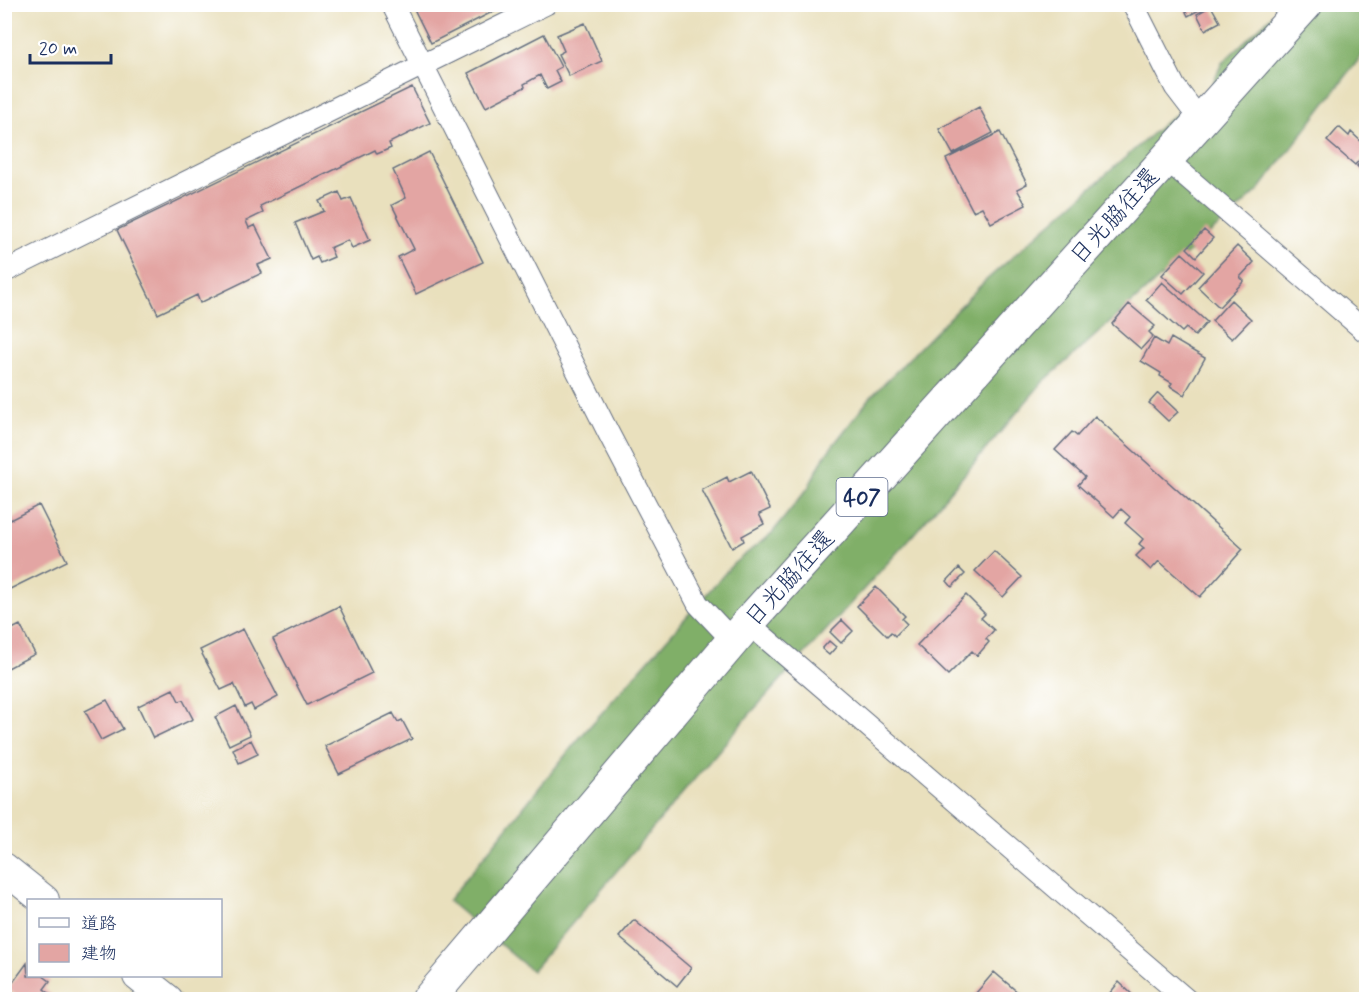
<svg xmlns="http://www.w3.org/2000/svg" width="1371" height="1004" viewBox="0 0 1371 1004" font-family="Mynerve,'Klee One',sans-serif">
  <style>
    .forest { fill: #80af68; stroke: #4e6f63; stroke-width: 1.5 }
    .building { fill: #e3a5a3 }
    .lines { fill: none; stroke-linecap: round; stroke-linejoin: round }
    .street-casing { stroke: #636d7f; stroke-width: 23 }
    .secondary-casing { stroke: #636d7f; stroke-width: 32 }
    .highway-casing { stroke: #636d7f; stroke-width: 35 }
    .street { stroke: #fff; stroke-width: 21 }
    .secondary { stroke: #fff; stroke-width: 30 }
    .highway { stroke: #fff; stroke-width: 33 }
    .labels { text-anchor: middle; stroke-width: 4.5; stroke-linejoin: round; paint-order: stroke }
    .shield { fill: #fff; stroke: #5f6d8e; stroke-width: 1.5 }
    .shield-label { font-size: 22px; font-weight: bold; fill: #1b2f5e }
    .street-label { font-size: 24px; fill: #1b2f5e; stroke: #fff }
  </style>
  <rect width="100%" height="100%" fill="#fff"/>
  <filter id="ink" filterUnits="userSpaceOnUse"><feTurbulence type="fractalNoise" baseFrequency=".0167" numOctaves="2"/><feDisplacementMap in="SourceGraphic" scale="12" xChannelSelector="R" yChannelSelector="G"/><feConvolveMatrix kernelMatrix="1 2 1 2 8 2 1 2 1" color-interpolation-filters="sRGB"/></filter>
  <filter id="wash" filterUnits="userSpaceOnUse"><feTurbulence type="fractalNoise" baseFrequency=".008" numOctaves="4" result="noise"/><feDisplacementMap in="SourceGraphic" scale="24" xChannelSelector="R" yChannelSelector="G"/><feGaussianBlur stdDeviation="1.35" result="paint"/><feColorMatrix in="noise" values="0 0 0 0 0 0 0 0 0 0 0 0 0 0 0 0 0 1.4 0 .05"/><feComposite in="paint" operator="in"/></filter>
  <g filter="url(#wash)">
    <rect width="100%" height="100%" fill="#e9e0bd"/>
    <path class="forest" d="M1284 4 1366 5V50L1259 190 1042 383 913 535 748 716 532 971 448 901 576 742 733 564 772 533 808 488 824 457 870 398 984 282 1170 118 1206 98 1222 63Z"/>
    <g id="blocks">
      <path class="building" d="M418 4H508L431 43 413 7Z
        M1182 4H1210L1188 16Z
        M1211 6 1220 22 1205 30 1197 14Z
        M585 23 602 61 569 76 558 54 564 51 557 35Z
        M544 34 561 67 555 70 561 82 547 89 540 75 524 84 525 87 486 107 468 73Z
        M412 87 430 123 389 143 391 148 377 154 375 150 260 206 263 213 246 221 249 228 255 225 272 259 258 265 262 273 200 303 197 295 158 314 117 230Z
        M979 107 993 133 953 154 939 129Z
        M1339 127 1349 136 1351 132 1366 146V152L1355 165 1327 141Z
        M1000 132 1027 184 1017 189 1026 205 991 223 982 207 973 211 946 159Z
        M429 152 483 262 416 294 398 257 414 249 392 205 406 198 393 170Z
        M1366 155V175L1357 166Z
        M339 192 343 201 351 198 370 240 352 248 348 240 330 248 334 257 320 263 317 257 311 260 295 223 324 211 319 201Z
        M1204 230 1213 238 1196 257 1187 248Z
        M1237 246 1254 262 1240 277 1244 281 1219 307 1198 287Z
        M1182 253 1203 272 1183 294 1162 275Z
        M1162 282 1207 322 1195 336 1186 328 1182 332 1146 300Z
        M1231 300 1251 319 1232 339 1212 321Z
        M1129 304 1155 326 1149 332 1153 336 1141 349 1112 324Z
        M1154 338 1167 346 1171 338 1205 358 1184 395 1170 386 1172 383 1160 376 1161 373 1141 361Z
        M1158 393 1178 412 1168 421 1149 403Z
        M1095 416 1243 549 1200 597 1159 561 1151 570 1136 556 1144 548 1139 544 1143 539 1125 523 1130 517 1121 509 1114 517 1078 485 1085 477 1055 450 1072 432 1077 436Z
        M751 471 770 509 759 514 764 524 742 536 744 541 732 548 702 490 727 477 729 482Z
        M39 505 67 561 4 592V523Z
        M994 551 1022 577 1003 597 975 571Z
        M959 568 965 574 952 587 947 581Z
        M876 587 905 616 902 619 907 624 895 636 891 632 887 636 857 606Z
        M966 595 985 614 981 618 994 630 986 639 989 642 977 656 972 651 948 675 917 645Z
        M339 606 372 673 307 705 273 639Z
        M842 620 853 631 841 643 830 632Z
        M20 625 35 654 4 670V633Z
        M243 629 278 697 254 710 251 704 245 707 234 684 221 690 200 650Z
        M829 641 836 647 829 655 822 649Z
        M173 689 179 701 183 700 193 719 153 738 138 706Z
        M107 700 123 729 101 740 85 711Z
        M236 706 250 735 229 745 215 717Z
        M393 713 398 722 402 720 412 739 339 774 325 746Z
        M251 740 258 754 239 763 233 749Z
        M634 920 691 968 677 986 619 937Z
        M27 963 28 976H43L50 981 44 989 58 1000H22L8 989Z
        M994 972 1021 995 1018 1000H970Z
        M1119 982 1138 1000H1104Z"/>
    </g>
  </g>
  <g filter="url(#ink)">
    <use href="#blocks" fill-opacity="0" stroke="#636d7f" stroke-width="1.5"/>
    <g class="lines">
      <defs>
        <path id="street" d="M392 4 609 434 698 604 733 641
          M1133 4 1175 87 1201 121
          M1166 159 1366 332
          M4 272 546 4
          M748 623 1187 1000"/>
        <path id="secondary" d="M4 868 44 900
          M138 976 168 1000"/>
        <path id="highway" d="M428 1000 748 623 1306 4"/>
      </defs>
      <use href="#street" class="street-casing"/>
      <use href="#secondary" class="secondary-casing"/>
      <use href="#highway" class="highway-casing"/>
      <use href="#street" class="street"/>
      <use href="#secondary" class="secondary"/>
      <use href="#highway" class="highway"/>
    </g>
  </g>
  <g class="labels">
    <rect class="shield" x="836.5" y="478" width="51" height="38" rx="4.5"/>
    <g class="shield-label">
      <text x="862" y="505">407</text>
    </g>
    <g class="street-label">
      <text transform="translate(1114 216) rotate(-48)" y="8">日光脇往還</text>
      <text transform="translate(789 578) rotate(-48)" y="8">日光脇往還</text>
    </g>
  </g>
  <rect width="1371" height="1004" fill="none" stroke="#fff" stroke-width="24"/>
  <rect x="27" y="899" width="195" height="78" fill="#ffffff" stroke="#a4acbf" stroke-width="1.5"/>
  <rect x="39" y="918" width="30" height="9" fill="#ffffff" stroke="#a4acbf" stroke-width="1.5"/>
  <text x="81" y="929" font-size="18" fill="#1b2f5e">道路</text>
  <rect x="39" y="944" width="30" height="18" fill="#e3a5a3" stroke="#a4acbf" stroke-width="1.5"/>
  <text x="81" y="959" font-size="18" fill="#1b2f5e">建物</text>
  <path d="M30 54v9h81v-9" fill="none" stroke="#1b2f5e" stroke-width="3"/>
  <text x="39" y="54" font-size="18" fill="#1b2f5e" stroke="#ffffff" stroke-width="4.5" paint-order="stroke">20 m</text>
</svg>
